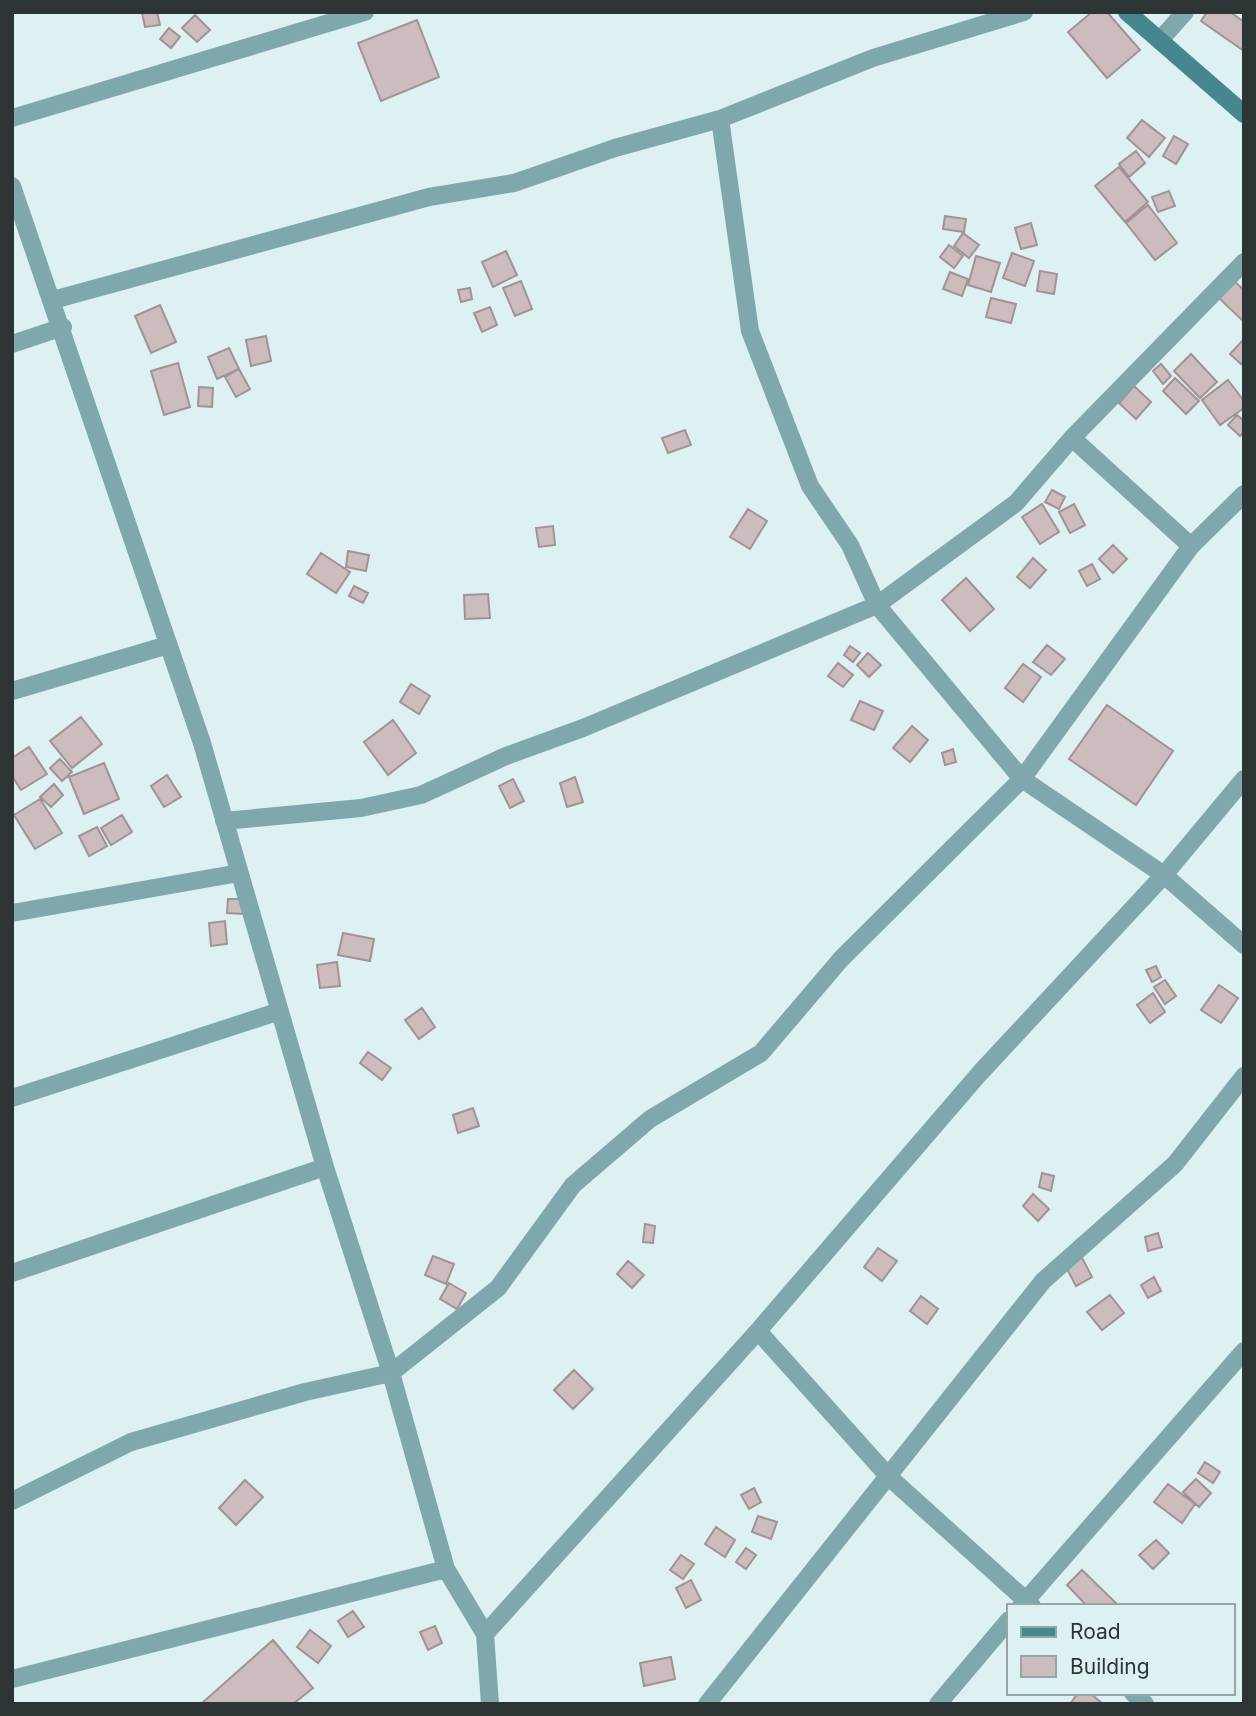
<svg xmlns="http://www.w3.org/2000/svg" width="1256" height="1716" viewBox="0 0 1256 1716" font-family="Inter,sans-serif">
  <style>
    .building { fill: #cdbcbe; stroke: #a39295; stroke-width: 2 }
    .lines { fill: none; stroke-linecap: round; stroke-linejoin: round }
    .street { stroke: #7fa8ad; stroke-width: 18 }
    .secondary { stroke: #46868f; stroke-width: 18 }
  </style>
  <rect width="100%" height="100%" fill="#ddf0f2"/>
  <path class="building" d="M157 12 160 25 145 27 142 13Z
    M1092 12H1107L1140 50 1107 78 1068 32Z
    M1207 12H1230L1244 22V51L1201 21Z
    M195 15 210 30 197 42 182 28Z
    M417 20 439 77 381 101 358 43Z
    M169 28 180 37 171 48 160 39Z
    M1142 120 1165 138 1149 157 1127 138Z
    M1174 136 1188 144 1176 164 1163 156Z
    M1136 151 1145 163 1129 177 1119 164Z
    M1119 167 1148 202 1125 222 1095 186Z
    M1169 191 1175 206 1158 212 1152 197Z
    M1148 205 1177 243 1155 260 1126 223Z
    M945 216 966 219 964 232 943 229Z
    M1031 223 1037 245 1021 249 1015 228Z
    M963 233 979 245 969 258 954 246Z
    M949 245 963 256 954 268 940 257Z
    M506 251 517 275 493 287 482 262Z
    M1012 253 1034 261 1025 286 1003 278Z
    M976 256 1000 263 991 292 968 285Z
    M1040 271 1057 274 1054 294 1037 291Z
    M950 272 968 279 962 296 943 289Z
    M521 281 532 309 515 316 503 288Z
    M1235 282 1244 290V322L1219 298Z
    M470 288 472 299 461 302 458 290Z
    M991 298 1016 304 1011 323 986 317Z
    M160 305 176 342 151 353 135 316Z
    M490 307 497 325 482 332 474 313Z
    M266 336 271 361 251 366 246 340Z
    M1244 339V361L1241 364 1230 354Z
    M229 348 239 369 217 379 208 357Z
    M1191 354 1217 382 1200 398 1174 371Z
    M178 363 190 407 164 415 151 371Z
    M1161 364 1171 376 1163 384 1153 371Z
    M239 369 250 389 236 397 225 377Z
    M1175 378 1199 401 1186 414 1163 391Z
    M1228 380 1244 401V408L1220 425 1202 400Z
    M1134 386 1151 402 1136 419 1119 403Z
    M199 387 213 388 212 407 198 406Z
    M1237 415 1244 421V432L1240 436 1228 425Z
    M685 430 691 445 668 453 662 438Z
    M1052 490 1065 497 1059 509 1045 502Z
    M1042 504 1059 532 1040 544 1022 517Z
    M1074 504 1085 525 1070 533 1059 512Z
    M748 509 767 521 750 549 730 537Z
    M553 526 555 545 539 547 536 528Z
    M1113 545 1127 559 1113 573 1099 559Z
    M348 551 369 555 366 571 346 567Z
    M321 553 350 572 336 593 307 574Z
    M1033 558 1046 570 1030 588 1017 577Z
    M1092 564 1100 579 1087 586 1079 571Z
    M966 578 994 609 970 631 942 600Z
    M354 586 368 593 363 603 349 596Z
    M488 594 490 618 465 619 464 595Z
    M1047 645 1065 659 1051 675 1033 662Z
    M850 646 860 653 853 662 844 655Z
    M868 653 881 665 869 677 857 665Z
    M838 663 853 675 843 687 828 676Z
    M1023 664 1041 677 1023 702 1005 688Z
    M411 684 430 696 419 714 400 702Z
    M860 701 883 711 874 730 851 720Z
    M1107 705 1173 751 1136 805 1069 759Z
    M81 717 102 744 72 768 50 741Z
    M393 720 416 753 388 775 364 742Z
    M912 726 928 740 910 762 893 748Z
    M29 747 47 774 21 790 12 776V758Z
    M953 749 956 762 945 765 942 753Z
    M60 759 72 772 62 781 50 768Z
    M104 763 119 799 84 814 69 777Z
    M167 775 181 797 164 807 151 786Z
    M575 777 583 802 567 807 560 783Z
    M513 779 524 801 510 808 499 786Z
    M54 784 63 795 51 807 40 797Z
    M40 799 62 833 35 849 14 815Z
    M122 815 132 832 111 845 101 828Z
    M97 827 107 846 89 856 79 836Z
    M228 899H244L243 914 227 913Z
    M225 921 227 944 211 946 209 923Z
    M343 933 374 939 370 961 338 955Z
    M337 962 340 986 320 988 317 965Z
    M1156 966 1161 977 1152 982 1146 970Z
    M1165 980 1176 996 1165 1004 1154 987Z
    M1219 985 1238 998 1221 1023 1201 1010Z
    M1153 993 1165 1012 1150 1023 1137 1005Z
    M422 1008 435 1027 419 1039 405 1020Z
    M368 1052 391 1068 382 1080 360 1063Z
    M473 1108 479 1126 458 1133 453 1115Z
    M1042 1173 1054 1176 1051 1191 1039 1187Z
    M1033 1194 1049 1209 1038 1221 1023 1206Z
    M645 1224 655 1226 653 1243 643 1242Z
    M1158 1233 1162 1247 1148 1251 1145 1237Z
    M878 1248 897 1261 882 1281 864 1267Z
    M433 1256 454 1264 446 1284 425 1275Z
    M1081 1256 1092 1277 1076 1286 1065 1265Z
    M628 1261 644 1275 632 1288 617 1274Z
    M1154 1277 1161 1291 1148 1298 1141 1285Z
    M449 1283 466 1293 457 1309 440 1299Z
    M1110 1295 1124 1313 1102 1330 1087 1312Z
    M921 1296 938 1309 927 1324 910 1311Z
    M574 1370 593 1389 573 1409 554 1390Z
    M1205 1462 1220 1472 1213 1483 1198 1473Z
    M1196 1479 1211 1493 1199 1507 1183 1492Z
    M245 1480 263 1497 236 1525 219 1508Z
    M1168 1484 1195 1504 1182 1523 1154 1502Z
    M754 1488 761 1502 749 1509 741 1495Z
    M758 1516 777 1522 771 1539 752 1532Z
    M716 1527 735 1540 725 1557 705 1544Z
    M1156 1540 1169 1553 1153 1569 1139 1555Z
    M746 1548 756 1555 746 1569 736 1562Z
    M681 1555 694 1564 683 1579 670 1570Z
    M1082 1570 1118 1605 1087 1606 1067 1585Z
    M691 1580 701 1600 686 1608 676 1588Z
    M353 1611 364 1627 348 1637 338 1621Z
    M435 1626 442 1643 428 1650 420 1632Z
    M310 1630 331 1646 318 1663 297 1647Z
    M273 1640 313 1688 293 1704H201Z
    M671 1657 675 1679 644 1686 640 1663Z
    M1078 1693H1090L1103 1704H1070Z"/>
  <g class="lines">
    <path class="street" d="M1161 39 1185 12
      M12 118 365 12
      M720 119 750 331 810 486 850 545 877 605 1022 779 1164 875 1244 945
      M12 186 202 743 325 1167 391 1373 446 1569 485 1634 490 1704
      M53 300 429 197 514 183 615 148 720 119 873 58 1024 12
      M12 344 63 327
      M1072 438 1191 546
      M12 691 168 645
      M224 821 361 808 421 795 506 756 583 728 877 605 1016 503 1072 438 1244 262
      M12 913 239 873
      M12 1098 280 1011
      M12 1273 325 1167
      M758 1331 889 1477 1032 1606
      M12 1501 131 1442 305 1392 391 1373 498 1288 573 1185 650 1119 761 1053 841 959 1022 779 1191 546 1244 494
      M1021 1606 1244 1351
      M485 1634 758 1331 979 1074 1164 875 1244 779
      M12 1679 446 1569
      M1133 1693 1145 1704
      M707 1704 1043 1281 1175 1164 1244 1076
      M938 1704 1009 1620"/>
    <path class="secondary" d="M1127 12 1244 114"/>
  </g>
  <rect width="1256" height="1716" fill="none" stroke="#2d3435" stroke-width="28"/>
  <rect x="1007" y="1604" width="228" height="91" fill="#ddf0f2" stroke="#97a5a6" stroke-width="2"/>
  <rect x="1021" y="1627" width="35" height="10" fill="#46868f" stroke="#97a5a6" stroke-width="2"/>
  <text x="1070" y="1639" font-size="21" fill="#2d3435">Road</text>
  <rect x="1021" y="1656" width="35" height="21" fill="#cdbcbe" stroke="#97a5a6" stroke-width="2"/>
  <text x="1070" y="1674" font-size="21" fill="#2d3435">Building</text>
</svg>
